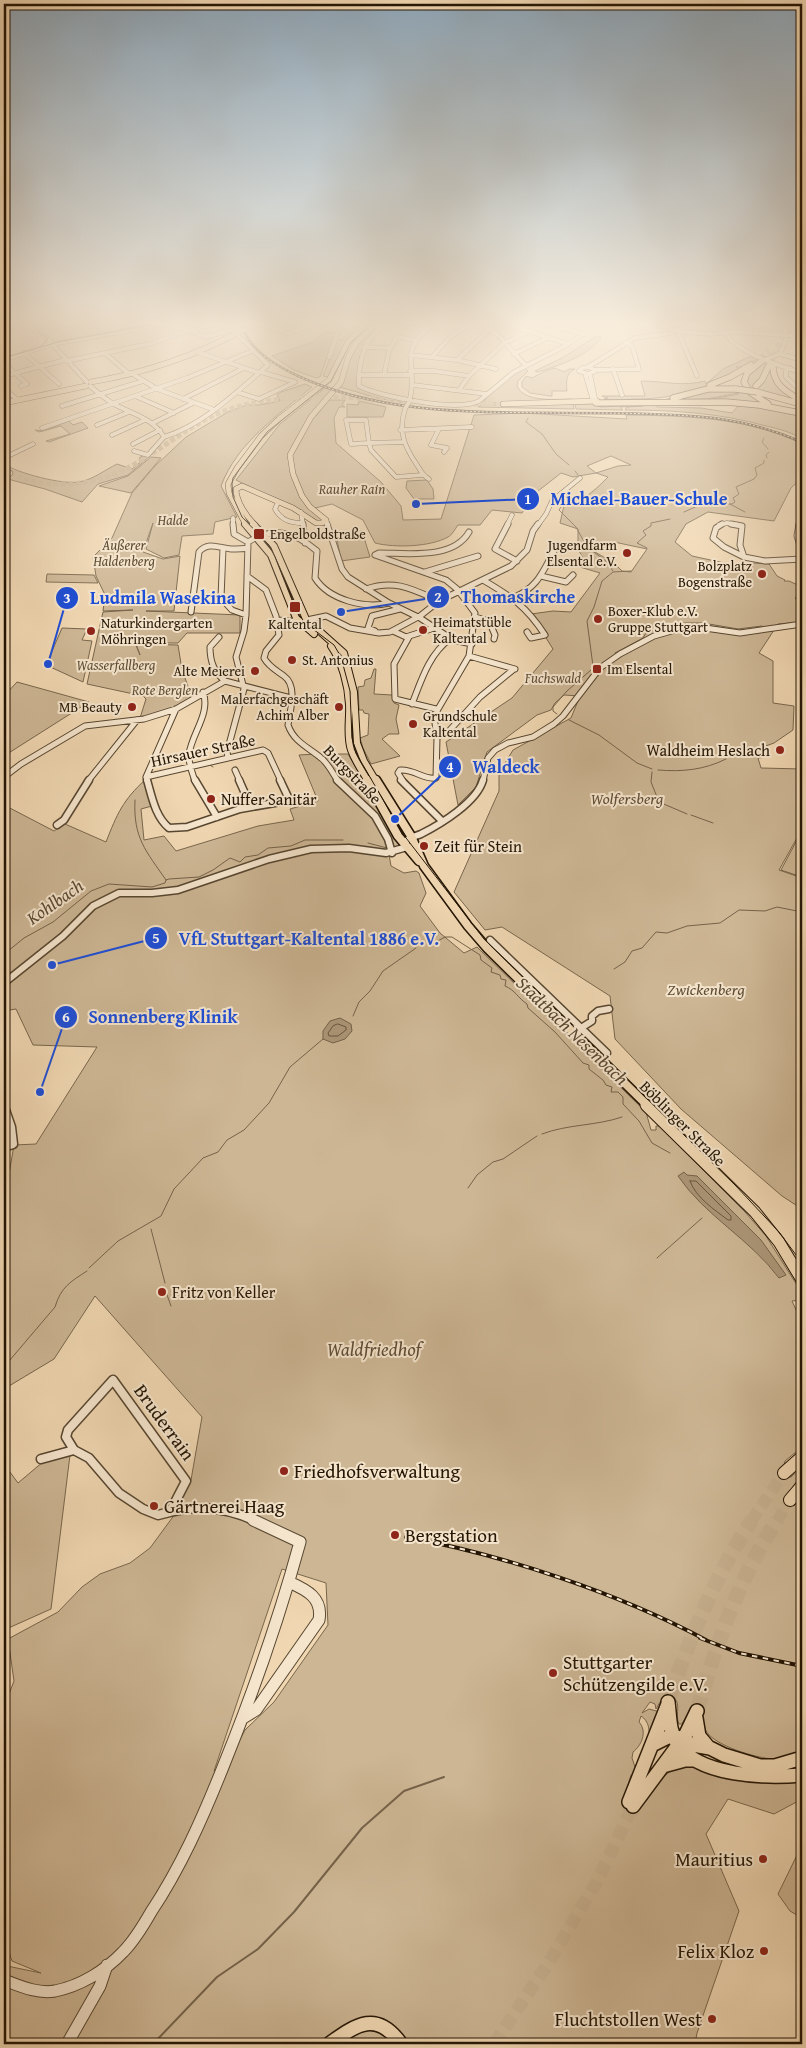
<svg xmlns="http://www.w3.org/2000/svg" width="806" height="2048" viewBox="0 0 806 2048" font-family="'Gentium Book Plus',serif">
  <style>
    .green { fill: #cdb694; stroke: #78664c; fill-rule: evenodd }
    .water { fill: #ab9577; stroke: #756249 }
    .lines { fill: none; stroke-linecap: round; stroke-linejoin: round }
    .shore { stroke: #68553e; stroke-width: 1 }
    .stream-far1 { stroke: #756249; stroke-width: 1 }
    .stream { stroke: #756249; stroke-width: 2 }
    .major-tunnel-far1 { stroke: #c7b08f; stroke-width: 5; stroke-dasharray: 5 2.5; stroke-linecap: butt }
    .major-tunnel { stroke: #c7b08f; stroke-width: 13; stroke-dasharray: 13 7; stroke-linecap: butt }
    .highway-tunnel-far2 { stroke: #c7b08f; stroke-width: 5.5; stroke-dasharray: 5.5 3; stroke-linecap: butt }
    .highway-tunnel-far1 { stroke: #c7b08f; stroke-width: 12; stroke-dasharray: 12 6; stroke-linecap: butt }
    .highway-tunnel { stroke: #c7b08f; stroke-width: 15; stroke-dasharray: 15 8; stroke-linecap: butt }
    .minor-far4-casing { stroke: #574630; stroke-width: 5 }
    .minor-far3-casing { stroke: #574630; stroke-width: 7 }
    .minor-far2-casing { stroke: #574630; stroke-width: 9 }
    .minor-far1-casing { stroke: #574630; stroke-width: 11 }
    .minor-casing { stroke: #574630; stroke-width: 13 }
    .major-far4-casing { stroke: #241504; stroke-width: 6 }
    .major-far3-casing { stroke: #241504; stroke-width: 8 }
    .major-far2-casing { stroke: #241504; stroke-width: 11 }
    .major-far1-casing { stroke: #241504; stroke-width: 13 }
    .major-casing { stroke: #241504; stroke-width: 16 }
    .highway-far1-casing { stroke: #241504; stroke-width: 7 }
    .highway-casing { stroke: #241504; stroke-width: 14 }
    .minor-far4 { stroke: #f5e5cd; stroke-width: 4 }
    .minor-far3 { stroke: #f5e5cd; stroke-width: 5 }
    .minor-far2 { stroke: #f5e5cd; stroke-width: 6 }
    .minor-far1 { stroke: #f5e5cd; stroke-width: 8 }
    .minor { stroke: #f5e5cd; stroke-width: 11 }
    .major-far4 { stroke: #f0d7b2; stroke-width: 5 }
    .major-far3 { stroke: #f0d7b2; stroke-width: 6 }
    .major-far2 { stroke: #f0d7b2; stroke-width: 8 }
    .major-far1 { stroke: #f0d7b2; stroke-width: 11 }
    .major { stroke: #f0d7b2; stroke-width: 13 }
    .highway-far1 { stroke: #f0d7b2; stroke-width: 5.5 }
    .highway { stroke: #f0d7b2; stroke-width: 12 }
    .tram { stroke: #241504; stroke-width: 1 }
    .rail-far1-casing { stroke: #241504; stroke-width: 2.5 }
    .rail-casing { stroke: #241504; stroke-width: 4 }
    .rail-far1 { stroke: #f5e5cd; stroke-width: 1; stroke-dasharray: 2; stroke-linecap: butt }
    .rail { stroke: #f5e5cd; stroke-width: 2; stroke-dasharray: 5.5; stroke-linecap: butt }
    .minor-bridge-casing { stroke: #574630; stroke-width: 5; stroke-linecap: butt }
    .major-bridge-casing { stroke: #241504; stroke-width: 6; stroke-linecap: butt }
    .highway-bridge-casing { stroke: #241504; stroke-width: 7; stroke-linecap: butt }
    .minor-bridge { stroke: #f5e5cd; stroke-width: 4 }
    .major-bridge { stroke: #f0d7b2; stroke-width: 5 }
    .highway-bridge { stroke: #f0d7b2; stroke-width: 5.5 }
    .poi-dot { fill: #8f2418; stroke: #f5e5cd; stroke-width: 2 }
    .labels { text-anchor: middle; stroke-width: 4; stroke-linejoin: round; paint-order: stroke }
    .far-park-label { font-size: 14px; font-style: italic; fill: #5f4d36; stroke: #f5e5cd }
    .far-poi-label { font-size: 14px; fill: #241504; stroke: #f5e5cd; text-anchor: start }
    .street-label { font-size: 16px; fill: #241504; stroke: #f5e5cd }
    .poi-label { font-size: 16px; fill: #241504; stroke: #f5e5cd; text-anchor: start }
    .park-label { font-size: 16px; font-style: italic; fill: #5f4d36; stroke: #f5e5cd }
    .water-label { font-size: 18px; font-style: italic; fill: #5a4832; stroke: #f5e5cd }
    .near-park-label { font-size: 19px; font-style: italic; fill: #5f4d36; stroke: #f5e5cd }
    .near-street-label { font-size: 19px; fill: #241504; stroke: #f5e5cd }
    .near-poi-label { font-size: 19px; fill: #241504; stroke: #f5e5cd; text-anchor: start }
    .leader { fill: none; stroke: #1d4ed8; stroke-width: 2 }
    .callout-dot { fill: #1d4ed8; stroke: #f5e5cd; stroke-width: 2 }
    .mark-label { font-size: 15px; text-anchor: middle; font-weight: bold; fill: #fff }
    .callout-label { font-size: 18px; text-anchor: middle; font-weight: bold; fill: #1d4ed8; stroke: #f5e5cd; stroke-width: 4; stroke-linejoin: round; paint-order: stroke }
  </style>
  <rect width="100%" height="100%" fill="#f0d7b2"/>
  <filter id="stains"><feTurbulence type="fractalNoise" baseFrequency=".004" numOctaves="4"/><feColorMatrix values="0 0 0 0 .2 0 0 0 0 .09 0 0 0 0 .02 0 0 0 .5 -.17"/></filter>
  <radialGradient id="worn" r=".72"><stop offset=".6" stop-color="#630" stop-opacity="0"/><stop offset="1" stop-color="#630" stop-opacity=".3"/></radialGradient>
  <path class="green" d="M770 324H779L777 332 788 333 793 324H802L799 333 800 334 802 331V335L758 332V327H768Z
    M355 326 361 327 348 340 328 377 323 376 337 340H342Z
    M373 329 360 356 358 366V388L407 401 405 403 377 398 340 387C348 365 354 344 373 329Z
    M336 332 320 377 316 378 294 370 272 356 313 342 323 333Z
    M597 336 601 337C591 355 556 367 537 372L535 371 562 358Z
    M749 357H754L757 359 745 367H736L739 369C706 390 673 399 635 399 625 400 614 401 604 399L608 398 602 396H645L641 381C663 381 682 387 705 381L706 384 723 369Z
    M763 361 769 363C775 390 781 387 802 402L749 389 747 385V375Z
    M525 368 528 371 518 381 517 386C524 403 557 399 572 399L573 401 492 403V405L573 404 574 409 478 407C484 404 486 396 491 392 501 382 512 374 525 368Z
    M555 368 564 372 569 369H575C566 372 566 382 567 391H552V396H550L530 393 522 387V382L526 376 532 378 545 371Z
    M305 384 312 387C278 415 237 443 221 486L237 517 215 522 213 534 182 536 179 555 164 558 146 549 153 523 143 552 163 559 180 556 174 611H146L240 615V633H187L178 643H135L140 655 136 644 178 645 182 670 192 697 178 706 140 718 146 699 143 696 87 684 103 612 133 610 103 611 105 595 96 576 93 557 112 538 132 493 154 467 186 437 228 412 247 405H259L280 401 277 395 281 392Z
    M325 388 332 390 311 415 316 416 329 400H345L342 405 345 407H339L334 418 336 443 381 482 401 506 403 520 441 519 474 415 522 413 627 419 626 415C687 416 747 417 802 444V478L791 488 774 521 708 512 686 524 675 542 692 556 752 569V563L769 564 777 576 785 580 784 581H789L802 587V592L795 598 802 606V622L778 624 759 653 773 661V703L794 706 793 730 774 743 763 747 767 757 758 758 761 768 802 769V837L798 836 779 870 802 878V1209L782 1196 681 1109 615 1039 610 996 502 927 485 930 454 892 499 791V773L513 750 571 718 580 696 564 695 555 703 551 710 537 715 487 752 476 787 458 805 446 742 512 698 553 649 531 614 553 611 571 612 600 573 580 567 583 558 578 549V529L560 523 565 501C580 506 598 487 608 477L596 473 573 477 561 473 533 495 522 513 492 510 480 525H458C455 529 452 535 448 537 430 547 395 548 375 543L363 520 332 504 311 509 322 520 318 521 236 480 280 424ZM611 456 631 465 618 466 596 473 587 466ZM614 542 647 549 631 572 622 571 614 563 595 552Z
    M708 390 746 391 767 404 707 400 739 394 738 393 707 399 663 400Z
    M359 401 386 407 383 417H347V404L358 405Z
    M575 404H593L601 407 599 405 602 407 655 404 657 407 701 408 732 413 740 404 802 416V439C791 432 779 429 766 426 720 413 673 410 625 410L627 407 643 406 620 407 623 410 576 409Z
    M69 421 73 425 82 422 88 428 49 442 46 441 70 434 61 426 39 432 35 430 43 431Z
    M144 455 149 457 128 475 98 484 82 502 45 489 4 478V471L9 474 12 472 4 467V464C17 473 63 485 79 482 92 480 105 470 117 464L132 469 143 460 139 458Z
    M151 457 161 458 131 493 99 486 128 476Z
    M427 480 433 489 434 499H414L406 488 407 481Z
    M362 531 370 557 341 561 336 534Z
    M47 574 94 575 98 583 46 582Z
    M62 628 87 629 82 640 92 641 83 682 46 665Z
    M374 669H376L374 694 392 695 394 703 399 705 396 719 399 734H389L382 739 400 756 371 764 363 748 360 738 368 735 369 714 364 713 363 710H359L358 687 364 686 365 680 371 678Z
    M17 682 89 702 4 756V696Z
    M316 754 325 759 328 754H348L400 845V848L393 849 387 831 373 816 386 837 391 866 404 873 416 871 419 873 426 893 420 906 440 933 464 953 477 947 646 1112 651 1130H656V1126H659L745 1212 766 1236 802 1293V1300L792 1301 802 1323V1447L785 1461 783 1470 786 1477H791L802 1467V1476C792 1486 788 1491 792 1505L794 1506 802 1498V1751C793 1755 783 1759 773 1759 756 1758 715 1746 706 1731 703 1726 704 1719 701 1713L693 1709 687 1715 682 1724H679C674 1713 684 1701 669 1695L663 1697 656 1709 655 1704 650 1702 642 1713 649 1709 660 1712 635 1776 631 1775 627 1789 626 1802 637 1809C644 1804 652 1796 652 1787L675 1767 684 1763 802 1780V1799L774 1814 728 1799 706 1834 739 1911 697 2033 695 2044H4V1968L7 1966 41 1973 12 1961 4 1937V1707L14 1681 8 1639 58 1612 82 1587 100 1574 130 1563 150 1548 175 1514 191 1480 202 1417 95 1296 54 1359 4 1389V1203L14 1145 36 1144 97 1047 33 1045 16 1009 4 1011V805L54 831 65 824 106 842C117 814 123 800 145 780L152 806 141 809 144 840 164 836 176 851 258 826 294 820 290 809 318 801 299 755ZM282 1569 326 1583 328 1625 274 1702 245 1730 225 1768 214 1771ZM641 1716C658 1727 644 1754 635 1767L632 1758 633 1752C641 1746 648 1732 639 1722Z
    M798 838 802 839V877L781 870Z
    M70 1455 51 1609 4 1630V1464L18 1483 44 1461Z
    M798 1853 802 1854V1918L790 1911 778 1894Z"/>
  <path class="water" d="M340 1018 351 1024 352 1031 345 1039 333 1043 323 1039V1031L330 1021Z
    M684 1172 687 1175 697 1176 761 1240 786 1275 779 1278C750 1239 705 1216 678 1176Z"/>
  <g class="lines">
    <path class="shore" d="M338 1024 346 1027V1030L338 1036H329L328 1033 333 1026Z
      M690 1181H696L731 1216V1220H728C715 1210 696 1198 690 1181Z"/>
    <path class="stream-far1" d="M47 330 91 324
      M528 418 526 422 542 434 556 454 569 465
      M764 438 762 442 768 449
      M767 458 766 455 769 452
      M575 471 578 475
      M569 495 559 510 576 527 587 547 606 561 613 571
      M730 504 745 512
      M684 512 702 504H732L735 502 733 498 739 494 736 487 754 479 757 475 755 468 764 463V460
      M647 548 637 543 646 535 643 531 651 526V523L670 519
      M684 623H703L738 629 762 626
      M615 653 643 638 646 633 667 626
      M593 666 587 621 594 607 602 581 613 572 631 571
      M557 714 553 711V707L567 691 591 670
      M569 720 599 735 637 763 652 769
      M210 765 213 767
      M197 768 203 766
      M658 770C682 772 704 770 726 759
      M652 772 651 782 659 802 687 814
      M135 800C133 838 146 851 166 880
      M691 815 713 823
      M368 843 387 848
      M434 943 445 937H452L480 955 481 960 492 968 491 972 500 975 501 979 506 980 505 986C515 990 518 998 527 1004L528 1008 555 1032 583 1063 589 1065V1069L603 1080 606 1085 612 1087 611 1092H618L623 1097V1104L639 1121 652 1143 670 1153
      M4 960 8 951 24 938 53 922 91 891 109 884 152 887 165 883 166 880 169 879 199 877 213 870 230 858 240 862 245 857 258 855 268 848 291 846 305 840H343
      M614 969 625 962 632 951 642 948 656 932 667 933 687 926 720 923 739 910 765 911 777 907 802 912
      M353 1016 359 1002 370 991 383 971 416 948
      M542 1134C568 1124 596 1126 622 1117
      M468 1188 477 1175 493 1162 503 1159 537 1136
      M151 1229 165 1283
      M657 1258 702 1218
      M89 1268 118 1241 161 1216 174 1189 203 1158 218 1152 227 1140 244 1130 269 1103 290 1067 323 1039
      M166 1292 171 1306
      M4 1367 55 1307C61 1287 70 1282 87 1271"/>
    <path class="stream" d="M153 2044 217 1977 258 1949 294 1912 362 1828 404 1791 444 1777"/>
    <path class="major-tunnel-far1" d="M466 404H503
      M10 473C27 481 43 484 61 484 78 484 94 482 110 476 157 458 191 418 240 406 297 392 358 398 415 401"/>
    <path class="major-tunnel" d="M494 2044 549 1962 597 1881 633 1806"/>
    <path class="highway-tunnel-far2" d="M760 358 770 351
      M770 363 785 332"/>
    <path class="highway-tunnel-far1" d="M751 1521 784 1473
      M777 1521 790 1500"/>
    <path class="highway-tunnel" d="M670 1696C691 1635 716 1574 752 1520
      M697 1711C716 1644 739 1579 777 1520"/>
    <defs>
      <path id="minor-far4" d="M34 324 87 382
        M263 324 288 334 313 324
        M385 324C364 339 358 361 359 386 380 397 458 412 479 401L514 372 565 346 598 324
        M395 324 423 330
        M481 324 498 335 526 366
        M506 324 568 344
        M546 324 585 334
        M656 324 684 332 710 334 733 332 802 336
        M721 324C727 351 779 365 802 373
        M756 324V334
        M4 329 25 324 36 331
        M113 329 129 324
        M191 331 206 337 238 328
        M679 334 697 376
        M53 344 165 324
        M364 347 389 348
        M197 352 259 373
        M24 353 59 384
        M106 354 129 374
        M514 354 547 338
        M780 354 802 360
        M410 355 457 360 496 369
        M329 357 341 324
        M432 357 451 336 474 324
        M767 359 780 354 786 339
        M4 360 49 345
        M457 360 490 329
        M66 361 149 344 209 324
        M4 363 27 384 21 386
        M588 367 593 369 594 372 587 374 579 371 582 368Z
        M588 367 635 338 672 333
        M790 368 786 371V377L802 392
        M613 369 622 395
        M594 370 639 369 632 346 625 343
        M410 371H434L469 376
        M261 372 295 382
        M131 373 157 389 212 409
        M585 373 593 401 596 403 590 374
        M360 375H411
        M384 375 389 350 397 337 416 340
        M4 376 65 360
        M413 385 487 394
        M90 386C97 392 104 398 112 403 131 414 152 417 164 437
        M4 389 18 400
        M459 390 469 376 504 343 546 324
        M237 392 259 399 295 382
        M135 396 174 413
        M183 399 242 369
        M409 402C420 366 394 348 436 324
        M62 406 143 381
        M405 409C398 431 404 446 417 465 421 471 422 475 429 479
        M346 420H366L369 443 351 444Z
        M153 423 193 403
        M97 425 129 412
        M42 428 187 378 252 351
        M439 429 431 445 447 448 444 452
        M400 430 472 427
        M112 435 145 420
        M164 437C203 425 238 391 268 365L237 334V324
        M369 443 371 450 396 477 422 475
        M369 443 403 442
        M133 444 160 430
        M134 451 148 455 164 437
        M4 458 33 444
        M278 502 275 509C281 520 290 523 302 523
        M301 512 303 525
        M233 518V525
        M326 520 328 525
        M507 525 512 515
        M538 525 546 514 552 501 580 478
        M719 525 727 523 738 525
        M798 525 802 512"/>
      <path id="minor-far3" d="M233 524 234 534 248 542
        M303 524 305 543
        M327 524 342 569 348 577 389 603 420 618 453 640 472 644
        M508 524 495 549 517 561
        M722 524 716 528 713 538 724 547 744 557
        M731 524 742 526 740 545 744 557
        M799 524 797 536 802 551
        M248 542C274 526 295 532 317 551L315 578C329 600 365 609 389 603
        M223 548 221 598 232 610 246 615
        M744 557 765 561 802 559
        M425 572 478 556
        M247 576 266 590 276 616 279 635 266 651 264 658C269 667 276 670 284 676 298 686 290 711 288 725 294 742 308 747 321 758 328 763 333 774 338 781
        M541 576 566 582 573 575
        M483 580C512 597 526 606 545 635L531 638 527 632
        M366 589C395 579 412 589 439 601
        M513 598C538 587 542 573 554 551
        M191 612 199 552C208 541 219 548 231 549 237 549 242 549 248 548
        M475 617 489 621 495 635 494 639
        M277 620 304 622
        M302 621 326 616 350 628 379 633 390 632 420 616 439 601 511 566 527 550 533 531 538 524
        M375 631 368 628 372 616 400 609
        M393 631 406 637 434 628
        M219 637 210 647C210 662 214 672 225 681L291 698
        M409 637 394 664 395 699 436 709
        M469 656 515 669
        M412 704C421 681 429 654 450 639
        M437 737 448 732 480 697 514 669
        M228 758 227 752 244 689 236 657 244 631 246 615 248 542
        M235 770 240 781
        M4 777 21 764 85 726 144 719 176 709 225 681
        M146 777 176 709
        M88 781 137 720
        M147 781 146 777 263 750 268 753 281 781
        M195 781C192 772 188 763 189 754 192 733 211 713 203 692
        M403 781 398 773 400 770C415 769 423 780 436 778L437 737 434 716 469 656 475 613 457 589 446 580 375 555 379 553C407 553 453 560 469 532
        M483 781 488 758 495 750 508 743 533 737 554 724 563 716 600 668 620 654 654 636 682 628 698 627 740 633 802 624"/>
      <path id="minor-far2" d="M147 780C152 797 155 816 169 828L187 827 240 809 286 801 288 797 280 780
        M195 780 217 817
        M239 780 251 807
        M337 780 375 816 388 839 392 853
        M401 780 441 820
        M57 825 64 820 89 780
        M404 843C409 837 414 837 421 834 441 824 477 802 483 780
        M490 940 607 1053
        M4 983 63 936 93 906 119 893H152L178 890 269 859 311 849 349 848 386 853 407 847 410 849
        M568 1027 578 1030 592 1021V1016L598 1011 609 1009"/>
      <path id="minor-far1" d="M4 1107 11 1127 13 1144 4 1147
        M113 1380 186 1481 170 1512 158 1515 143 1509 119 1493 89 1458 74 1450 66 1437 68 1430Z
        M41 1459 74 1450
        M170 1512C200 1504 228 1508 256 1521"/>
      <path id="minor" d="M243 1718 256 1710 319 1620C323 1598 307 1590 289 1582
        M4 1980C20 1986 37 1994 55 1991 80 1986 105 1971 123 1952 134 1941 143 1926 151 1912 181 1867 203 1817 223 1767 253 1693 279 1619 300 1542L253 1520
        M67 2044 100 1986 107 1965"/>
      <path id="major-far4" d="M251 327 258 324
        M91 382C145 373 195 356 243 330
        M4 403 86 386
        M503 404 597 401
        M4 469 10 473
        M246 525 229 493 228 484 237 468 261 436 279 419 329 380 348 342 367 324
        M255 525C246 516 236 501 236 489L242 486 293 508 316 523H322L326 520 310 507 302 496 293 474 290 455 311 417 341 382 348 358 356 343 376 324"/>
      <path id="major-far3" d="M245 524 271 555 296 618 314 634
        M253 524 274 546 306 619 344 653 354 692 357 743 364 761 376 781
        M331 646C342 662 348 685 349 704 350 719 346 735 351 750 355 761 362 771 368 781"/>
      <path id="major-far2" d="M367 780 398 836 419 861
        M376 780 411 836 424 866 468 926 487 948 648 1106"/>
      <path id="major-far1" d="M646 1105 755 1212 779 1242 802 1280"/>
      <path id="major" d="M668 1702C670 1716 669 1731 677 1743 698 1777 767 1778 802 1775
        M696 1718 699 1736 709 1748
        M652 1745 668 1737H677L693 1745 710 1748 724 1755 760 1766H775L802 1758
        M663 1766 685 1760H694
        M629 1802 668 1704
        M633 1806 685 1736 697 1711
        M329 2044C357 2024 377 2010 401 2044"/>
      <path id="highway-far1" d="M785 332 789 324
        M763 360 747 373 744 382 750 392 768 404
        M773 364C772 384 786 392 802 401
        M710 385 730 377 751 365
        M756 386 762 380 770 363
        M757 392 797 403
        M673 398 708 389H736
        M596 403 726 402 759 405 795 412"/>
      <path id="highway" d="M784 1473 802 1457
        M790 1500 802 1486"/>
    </defs>
    <use href="#minor-far4" class="minor-far4-casing"/>
    <use href="#minor-far3" class="minor-far3-casing"/>
    <use href="#minor-far2" class="minor-far2-casing"/>
    <use href="#minor-far1" class="minor-far1-casing"/>
    <use href="#minor" class="minor-casing"/>
    <use href="#major-far4" class="major-far4-casing"/>
    <use href="#major-far3" class="major-far3-casing"/>
    <use href="#major-far2" class="major-far2-casing"/>
    <use href="#major-far1" class="major-far1-casing"/>
    <use href="#major" class="major-casing"/>
    <use href="#highway-far1" class="highway-far1-casing"/>
    <use href="#highway" class="highway-casing"/>
    <use href="#minor-far4" class="minor-far4"/>
    <use href="#minor-far3" class="minor-far3"/>
    <use href="#minor-far2" class="minor-far2"/>
    <use href="#minor-far1" class="minor-far1"/>
    <use href="#minor" class="minor"/>
    <use href="#major-far4" class="major-far4"/>
    <use href="#major-far3" class="major-far3"/>
    <use href="#major-far2" class="major-far2"/>
    <use href="#major-far1" class="major-far1"/>
    <use href="#major" class="major"/>
    <use href="#highway-far1" class="highway-far1"/>
    <use href="#highway" class="highway"/>
    <path class="tram" d="M31 324 48 339 41 346
      M370 324 351 342 331 381 267 432 233 478 232 484 233 497 242 517 269 545 275 557 296 610 305 623 334 645 341 657 350 691 352 738 356 753 403 834 484 939 735 1185 779 1232 802 1263
      M4 358 58 342 156 324"/>
    <defs>
      <path id="rail-far1" d="M241 324C244 330 246 336 250 341 260 357 281 368 298 376 383 415 475 412 567 413 616 413 666 413 714 418 745 422 774 430 802 442"/>
      <path id="rail" d="M406 1537C504 1555 618 1593 706 1640
        M700 1638 739 1653 802 1666"/>
    </defs>
    <use href="#rail-far1" class="rail-far1-casing"/>
    <use href="#rail" class="rail-casing"/>
    <use href="#rail-far1" class="rail-far1"/>
    <use href="#rail" class="rail"/>
    <defs>
      <path id="minor-bridge" d="M405 409 409 402"/>
      <path id="major-bridge" d="M243 330 251 327"/>
      <path id="highway-bridge" d="M736 389 757 392"/>
    </defs>
    <use href="#minor-bridge" class="minor-bridge-casing"/>
    <use href="#major-bridge" class="major-bridge-casing"/>
    <use href="#highway-bridge" class="highway-bridge-casing"/>
    <use href="#minor-bridge" class="minor-bridge"/>
    <use href="#major-bridge" class="major-bridge"/>
    <use href="#highway-bridge" class="highway-bridge"/>
  </g>
  <linearGradient id="sky" x2="0" y2="1"><stop stop-color="#8fa8bb"/><stop offset="0.53" stop-color="#f8eddc"/><stop offset="1" stop-color="#f8eddc" stop-opacity="0"/></linearGradient>
  <rect width="806" height="610" fill="url(#sky)"/>
  <g class="poi-dot">
    <rect x="253" y="528" width="12" height="12" rx="2.5"/>
    <circle cx="627" cy="553" r="5"/>
    <circle cx="762" cy="574" r="5"/>
    <rect x="289" y="601" width="12" height="12" rx="2.5"/>
    <circle cx="598" cy="619" r="5"/>
    <circle cx="423" cy="630" r="5"/>
    <circle cx="91" cy="631" r="5"/>
    <circle cx="292" cy="660" r="5"/>
    <rect x="592" y="664" width="10" height="10" rx="2.5"/>
    <circle cx="255" cy="671" r="5"/>
    <circle cx="132" cy="707" r="5"/>
    <circle cx="339" cy="707" r="5"/>
    <circle cx="413" cy="724" r="5"/>
    <circle cx="780" cy="750" r="5"/>
    <circle cx="211" cy="799" r="5"/>
    <circle cx="424" cy="846" r="5"/>
    <circle cx="162" cy="1292" r="5"/>
    <circle cx="284" cy="1471" r="5"/>
    <circle cx="154" cy="1506" r="5"/>
    <circle cx="395" cy="1535" r="5"/>
    <circle cx="553" cy="1673" r="5"/>
    <circle cx="763" cy="1859" r="5"/>
    <circle cx="764" cy="1951" r="5"/>
    <circle cx="712" cy="2019" r="5"/>
  </g>
  <g class="labels">
    <g class="far-park-label">
      <text x="352" y="494">Rauher Rain</text>
      <text x="173" y="525">Halde</text>
      <text x="124" y="550">Äußerer<tspan x="124" dy="16">Haldenberg</tspan></text>
      <text x="116" y="670">Wasserfallberg</text>
      <text x="553" y="683">Fuchswald</text>
      <text x="165" y="695">Rote Berglen</text>
    </g>
    <g class="far-poi-label">
      <text x="270" y="539">Engelboldstraße</text>
      <text x="617" y="550" text-anchor="end">Jugendfarm<tspan x="617" dy="16">Elsental e.V.</tspan></text>
      <text x="752" y="571" text-anchor="end">Bolzplatz<tspan x="752" dy="16">Bogenstraße</tspan></text>
      <text x="608" y="616">Boxer-Klub e.V.<tspan x="608" dy="16">Gruppe Stuttgart</tspan></text>
      <text x="433" y="627">Heimatstüble<tspan x="433" dy="16">Kaltental</tspan></text>
      <text x="101" y="628">Naturkindergarten<tspan x="101" dy="16">Möhringen</tspan></text>
      <text x="295" y="629" text-anchor="middle">Kaltental</text>
      <text x="302" y="665">St. Antonius</text>
      <text x="607" y="674">Im Elsental</text>
      <text x="245" y="676" text-anchor="end">Alte Meierei</text>
      <text x="329" y="704" text-anchor="end">Malerfachgeschäft<tspan x="329" dy="16">Achim Alber</tspan></text>
      <text x="122" y="712" text-anchor="end">MB Beauty</text>
      <text x="423" y="721">Grundschule<tspan x="423" dy="16">Kaltental</tspan></text>
    </g>
    <g class="street-label">
      <text transform="translate(203 750) rotate(-12)" y="6">Hirsauer Straße</text>
      <text transform="translate(353 774) rotate(46)" y="6">Burgstraße</text>
      <text transform="translate(683 1123) rotate(45)" y="6">Böblinger Straße</text>
    </g>
    <g class="poi-label">
      <text x="770" y="756" text-anchor="end">Waldheim Heslach</text>
      <text x="221" y="805">Nuffer Sanitär</text>
      <text x="434" y="852">Zeit für Stein</text>
      <text x="172" y="1298">Fritz von Keller</text>
    </g>
    <g class="park-label">
      <text x="627" y="804">Wolfersberg</text>
      <text x="706" y="995">Zwickenberg</text>
    </g>
    <g class="water-label">
      <text transform="translate(55 902) rotate(-35)" y="6">Kohlbach</text>
      <text transform="translate(572 1031) rotate(44)" y="6">Stadtbach Nesenbach</text>
    </g>
    <g class="near-park-label">
      <text x="374" y="1356">Waldfriedhof</text>
    </g>
    <g class="near-street-label">
      <text transform="translate(165 1422) rotate(54)" y="7">Bruderrain</text>
    </g>
    <g class="near-poi-label">
      <text x="294" y="1478">Friedhofsverwaltung</text>
      <text x="164" y="1513">Gärtnerei Haag</text>
      <text x="405" y="1542">Bergstation</text>
      <text x="563" y="1669">Stuttgarter<tspan x="563" dy="22">Schützengilde e.V.</tspan></text>
      <text x="753" y="1866" text-anchor="end">Mauritius</text>
      <text x="754" y="1958" text-anchor="end">Felix Kloz</text>
      <text x="702" y="2026" text-anchor="end">Fluchtstollen West</text>
    </g>
  </g>
  <path class="leader" d="M416 504L528 499M341 612L438 597M48 664L67 598M395 819L450 767M52 965L156 938M40 1092L66 1017"/>
  <g class="callout-dot">
    <circle cx="416" cy="504" r="5"/>
    <circle cx="341" cy="612" r="5"/>
    <circle cx="48" cy="664" r="5"/>
    <circle cx="395" cy="819" r="5"/>
    <circle cx="52" cy="965" r="5"/>
    <circle cx="40" cy="1092" r="5"/>
    <circle cx="528" cy="499" r="12"/>
    <circle cx="438" cy="597" r="12"/>
    <circle cx="67" cy="598" r="12"/>
    <circle cx="450" cy="767" r="12"/>
    <circle cx="156" cy="938" r="12"/>
    <circle cx="66" cy="1017" r="12"/>
  </g>
  <g class="mark-label">
    <text x="528" y="504">1</text>
    <text x="438" y="602">2</text>
    <text x="67" y="603">3</text>
    <text x="450" y="772">4</text>
    <text x="156" y="943">5</text>
    <text x="66" y="1022">6</text>
  </g>
  <g class="callout-label">
    <text x="639" y="505">Michael-Bauer-Schule</text>
    <text x="518" y="603">Thomaskirche</text>
    <text x="163" y="604">Ludmila Wasekina</text>
    <text x="506" y="773">Waldeck</text>
    <text x="309" y="945">VfL Stuttgart-Kaltental 1886 e.V.</text>
    <text x="163" y="1023">Sonnenberg Klinik</text>
  </g>
  <rect width="806" height="2048" fill="none" stroke="#f0d7b2" stroke-width="20"/>
  <rect x="5" y="5" width="796" height="2038" fill="none" stroke="#241504" stroke-width="2.5"/>
  <rect x="10" y="10" width="786" height="2028" fill="none" stroke="#241504"/>
  <rect width="100%" height="100%" filter="url(#stains)"/>
  <rect width="100%" height="100%" fill="url(#worn)"/>
</svg>
